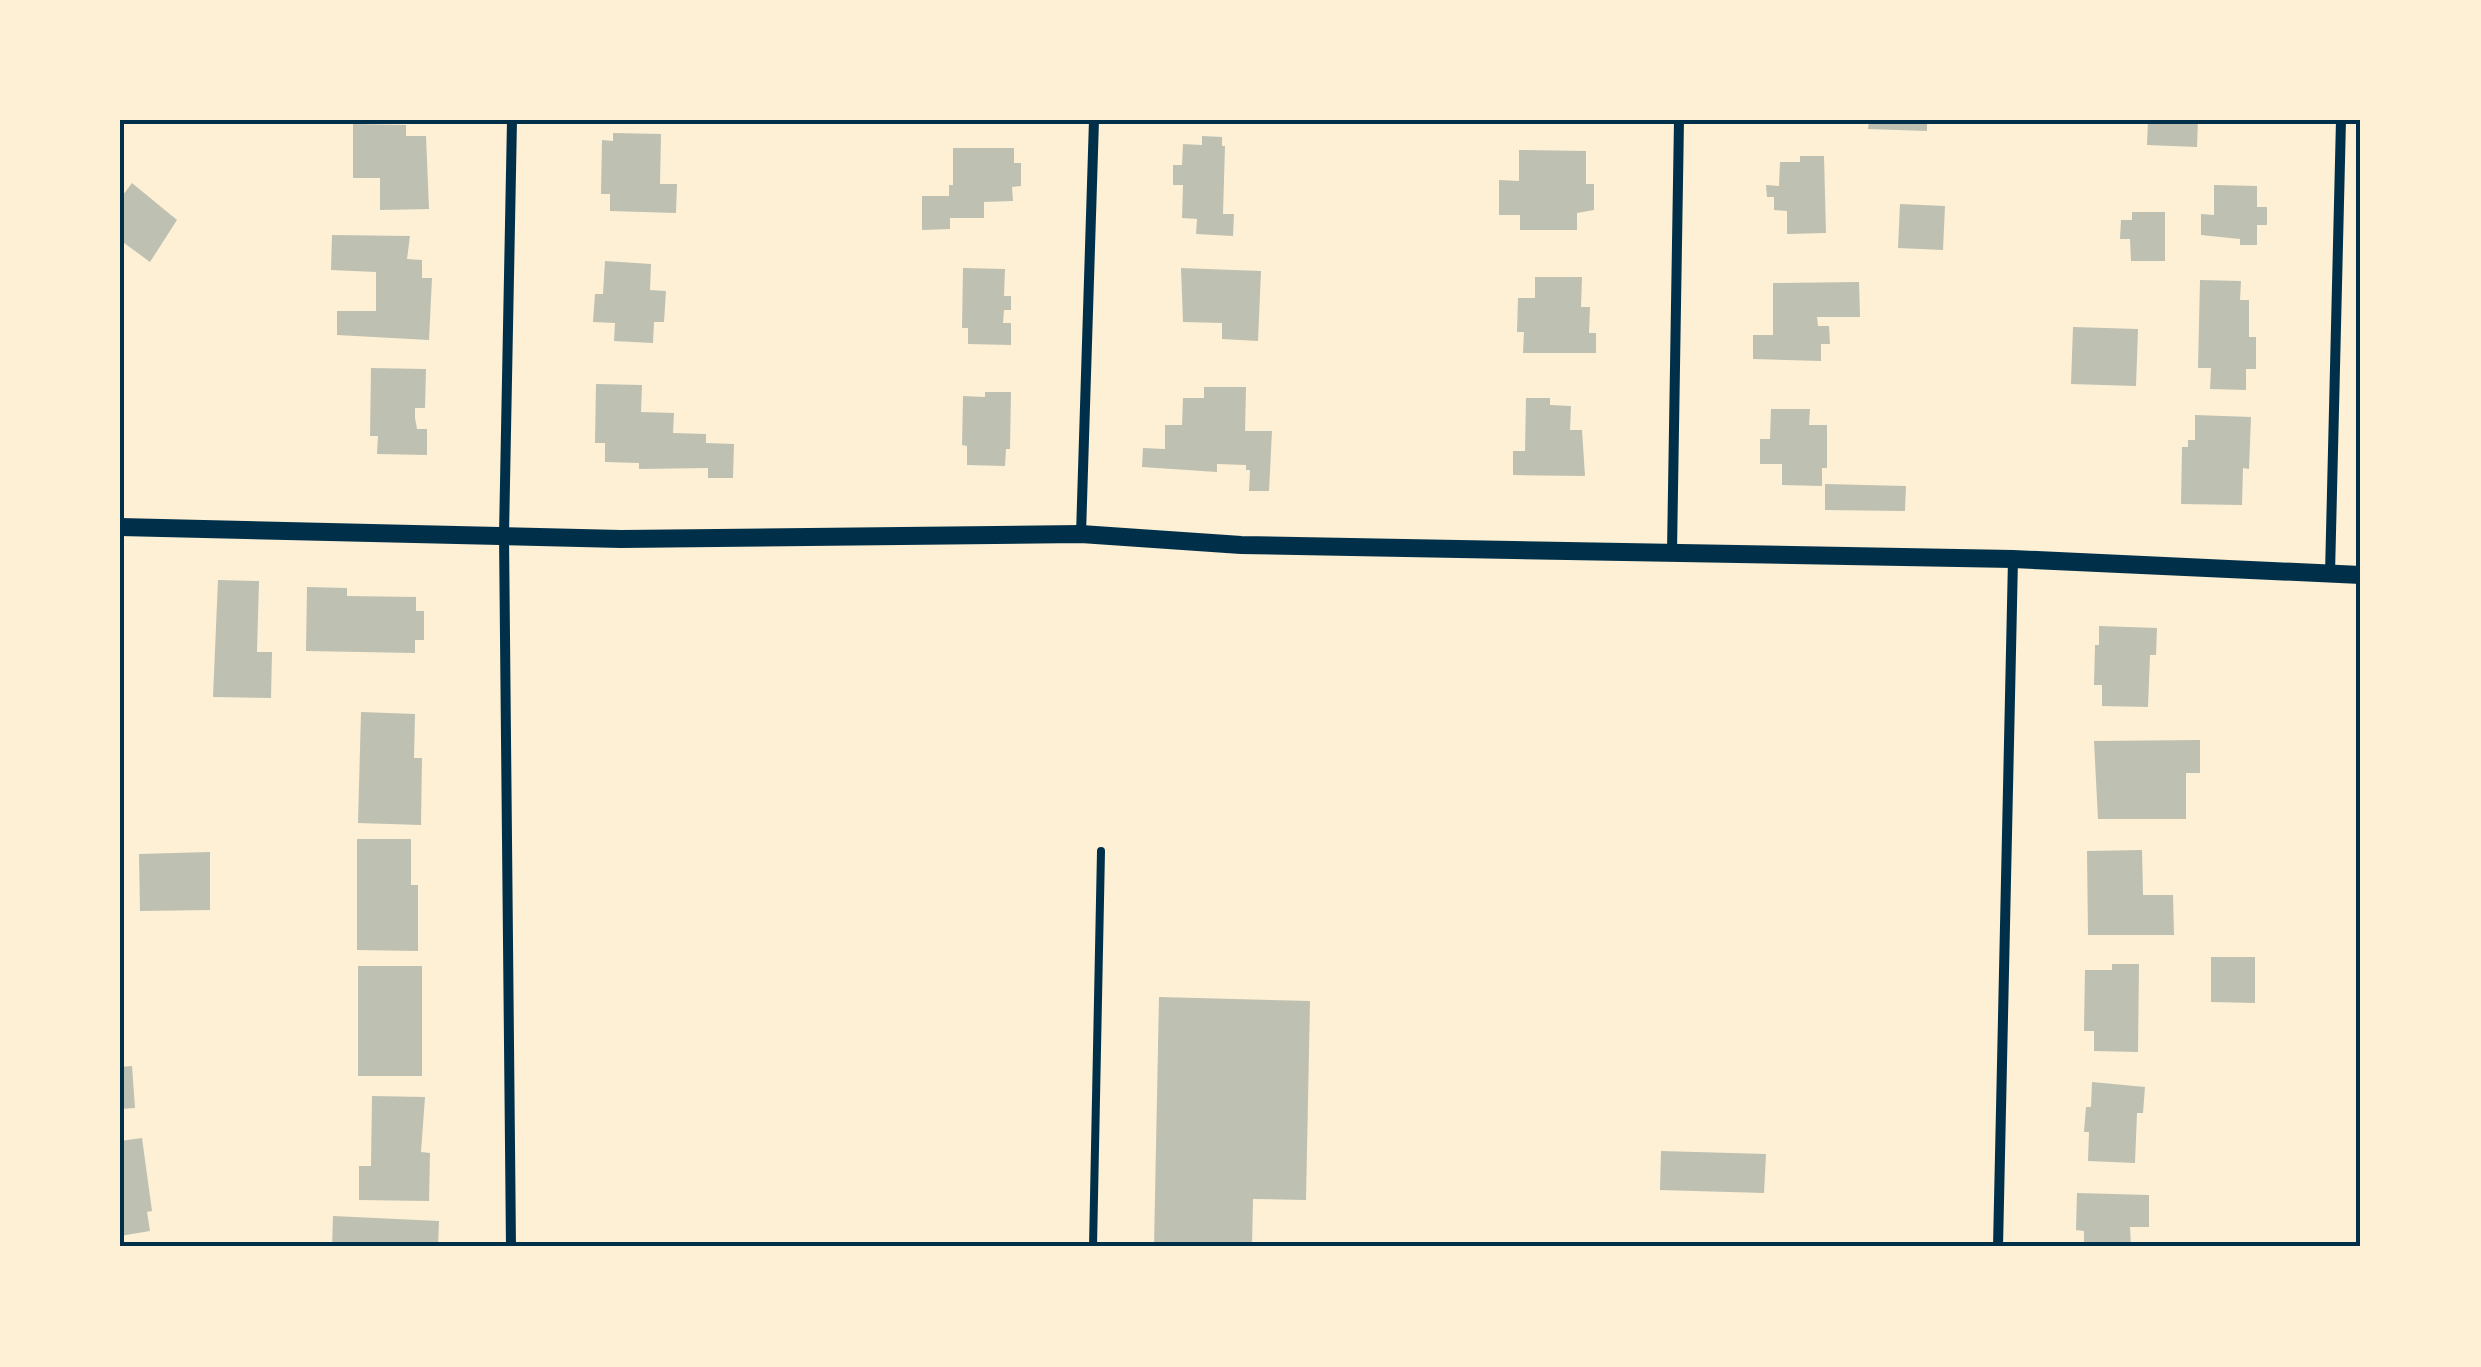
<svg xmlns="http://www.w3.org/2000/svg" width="2481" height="1367" viewBox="0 0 2481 1367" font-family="'Archivo Narrow',sans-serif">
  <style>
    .building { fill: #bec0b2 }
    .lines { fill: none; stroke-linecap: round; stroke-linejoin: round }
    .service { stroke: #003049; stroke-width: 8 }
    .minor { stroke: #003049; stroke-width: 10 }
    .tertiary { stroke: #003049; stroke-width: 18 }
    .neatline { fill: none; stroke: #003049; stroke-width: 4 }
  </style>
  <rect width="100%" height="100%" fill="#fdf0d5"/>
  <path class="building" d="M1869 120H1927V131L1868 129Z
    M2148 120H2198L2197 147 2147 145Z
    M353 124 406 125V136H426L429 209 380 210V178H353Z
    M613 133 661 134 660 184H677L676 213 610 211V194H601L602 140 613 141Z
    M1202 136 1222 137V146H1225L1223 214H1234L1233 236 1196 234 1197 219 1182 218 1183 185H1173V165H1182L1183 144 1202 145Z
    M953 148H1014V163H1021V186L1012 187 1013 201 984 202V218H950V229L922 230V196H949V185H953Z
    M1519 150 1586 151V184H1594V210L1577 213V230H1520V215H1499V180L1519 181Z
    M1800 156H1824L1826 233 1787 234V211L1774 210V197H1767L1766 185 1779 186 1780 162H1800Z
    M132 183 177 220 150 262 120 240V199Z
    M2214 185 2257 186V207H2267V225H2257V245H2240V239L2201 235V214L2214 215Z
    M1900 204 1945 206 1943 250 1898 248Z
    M2132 212H2165V261H2131L2130 239H2120L2121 220H2132Z
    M332 235 410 236 407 259 422 260V278H432L429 340 337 335V311H376V272L331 270Z
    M605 261 651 264 650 290 666 291 664 322H654L653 343 614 341 615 323 593 322 595 294H603Z
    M963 268 1005 269 1004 296H1011V310H1004L1003 323H1011V345L968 344V328H962Z
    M1181 268 1261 271 1258 341 1222 339V323L1183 322Z
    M1535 277H1582L1581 307H1590L1589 333H1596V353H1523L1524 332H1517L1518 298H1535Z
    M2200 280 2241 281 2240 300H2249V337H2256V369H2246V390L2210 389 2211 368H2198Z
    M1859 282 1860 317H1817L1818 326H1829L1830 344H1821V361L1753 359V335H1773V283Z
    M2073 327 2138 329 2136 386 2071 384Z
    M371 368 426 369 425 408H415V418L417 429H427V455L377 454 378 436H370Z
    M596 384 642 385 641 412 674 413 673 433 706 434V443L734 444 733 478H708V468L639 469V463L605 462V443H595Z
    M1204 387H1246L1245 431H1272L1269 491H1249L1250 470H1246V465L1217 464V472L1142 467 1143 448 1165 449V425H1182L1183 398H1204Z
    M985 392H1011L1010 449H1006L1005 466 967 465V446L962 445 963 396 985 397Z
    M1526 398H1550V405L1571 406 1570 430H1582L1585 476 1513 475V451H1525Z
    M1771 409H1810L1809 425H1827V468H1822V486L1782 485V464H1760V439H1770Z
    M2195 415 2251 417 2249 469 2243 468 2242 505 2181 504 2182 447H2188V440H2195Z
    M1825 484 1906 486 1905 511 1825 510Z
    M218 580 259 581 257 652H272L271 698 213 697Z
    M307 587 347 588V596L416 597V611H424V640H415V653L306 651Z
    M2099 626 2157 628 2156 655H2150L2148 707 2102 706V685H2094L2095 645H2099Z
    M361 712 415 714 414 758H422L421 825 358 823Z
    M2200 740V773H2186V819H2098L2094 741Z
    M357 839H411V885H418V951L357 950Z
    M2142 850 2143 895H2173L2174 935H2088L2087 851Z
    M210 852V910L140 911 139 854Z
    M2211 957H2255V1003L2211 1002Z
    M2112 964H2139L2138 1052 2094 1051V1031H2084L2085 970H2112Z
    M358 966H422V1076H358Z
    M1159 997 1310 1001 1306 1200 1253 1199 1252 1247H1154Z
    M132 1066 135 1108 120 1109V1067Z
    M2092 1082 2145 1087 2143 1113H2137L2135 1163 2088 1161 2089 1132H2084L2086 1107H2091Z
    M372 1096 425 1097 421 1152 430 1153 429 1201 359 1200V1166H371Z
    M142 1138 152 1211 147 1212 150 1231 120 1236V1141Z
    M1661 1151 1766 1154 1764 1193 1660 1190Z
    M2077 1193 2149 1195V1227H2130L2131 1247H2084V1231L2076 1230Z
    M333 1216 439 1221 438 1247H332Z"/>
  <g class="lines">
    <path class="service" d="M1093 1247 1101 851"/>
    <path class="minor" d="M1081 534 1094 120
      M1672 552 1679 120
      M2330 574 2341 120
      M511 1247 504 535 512 120
      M1998 1247 2013 559"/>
    <path class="tertiary" d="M120 527 621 539 1081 534 1241 545 2013 559 2361 575"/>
  </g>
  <rect width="2481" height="1367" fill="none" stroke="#fdf0d5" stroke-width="245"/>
  <rect x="122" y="122" width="2236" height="1122" class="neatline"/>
</svg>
